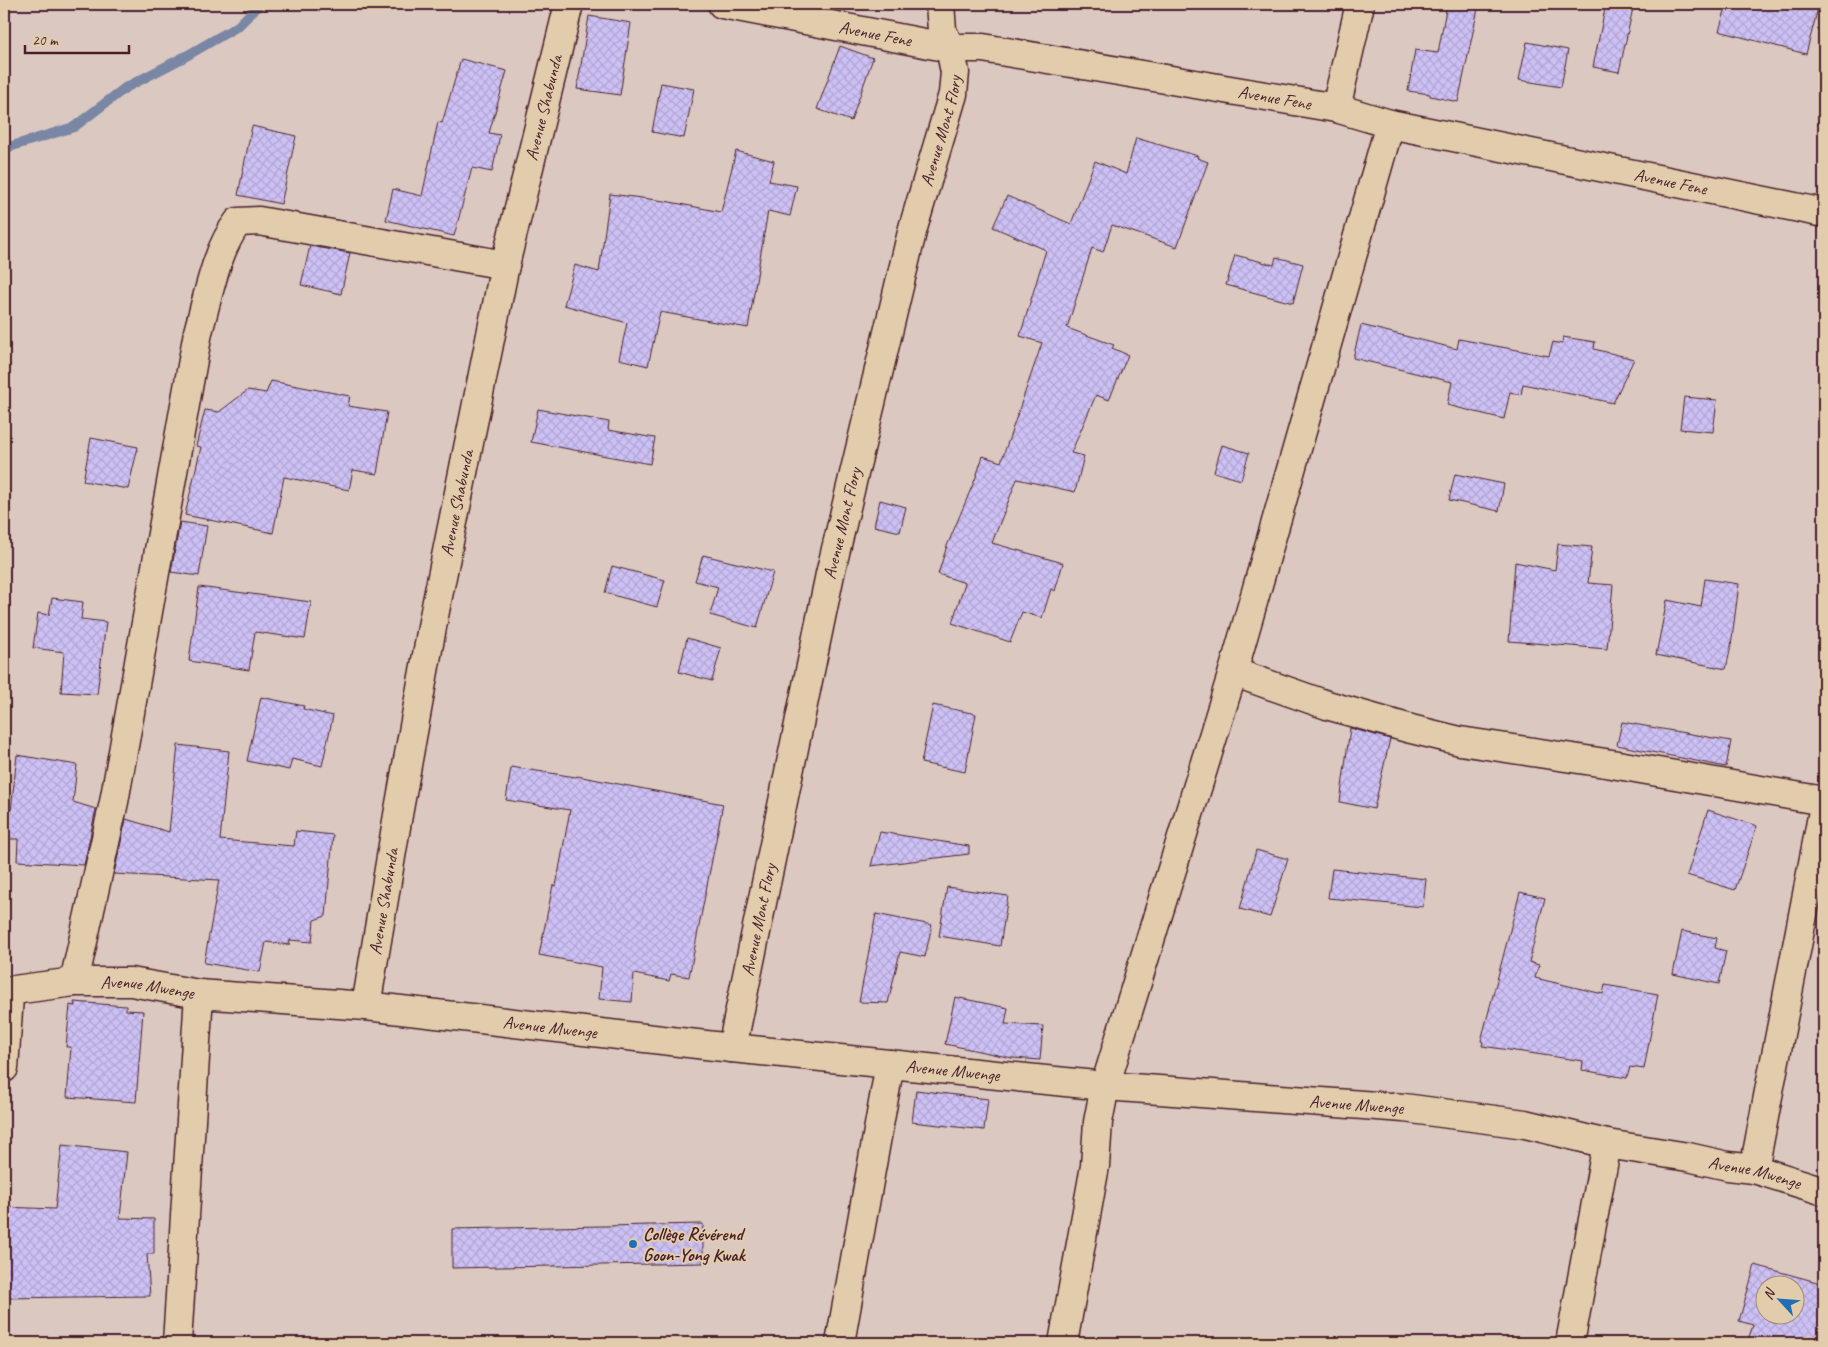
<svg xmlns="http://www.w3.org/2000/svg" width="1828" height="1347" viewBox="0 0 1828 1347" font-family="Caveat,sans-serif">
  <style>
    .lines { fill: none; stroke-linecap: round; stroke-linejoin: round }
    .stream { stroke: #7986a4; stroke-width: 10 }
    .building { fill: url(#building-cross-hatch); stroke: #4a1f2b; fill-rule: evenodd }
    .minor-casing { stroke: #4a1f2b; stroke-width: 31 }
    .minor { stroke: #e1cdab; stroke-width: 28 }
    .poi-dot { fill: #1f6fb2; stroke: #e1cdab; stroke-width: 2 }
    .labels { text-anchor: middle; stroke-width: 4; stroke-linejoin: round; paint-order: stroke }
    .street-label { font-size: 18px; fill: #4a1f2b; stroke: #e1cdab }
    .poi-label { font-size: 18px; font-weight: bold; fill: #4a1f2b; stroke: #e1cdab; text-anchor: start }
  </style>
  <defs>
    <pattern id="building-cross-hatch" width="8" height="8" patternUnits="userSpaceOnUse" patternTransform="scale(1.25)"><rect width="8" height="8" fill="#ccc1f4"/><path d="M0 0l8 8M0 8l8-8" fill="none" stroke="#b1a5d1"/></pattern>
  </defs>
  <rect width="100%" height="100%" fill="#dbc9c1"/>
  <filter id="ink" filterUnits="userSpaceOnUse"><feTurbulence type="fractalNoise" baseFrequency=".02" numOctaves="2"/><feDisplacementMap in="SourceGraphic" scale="10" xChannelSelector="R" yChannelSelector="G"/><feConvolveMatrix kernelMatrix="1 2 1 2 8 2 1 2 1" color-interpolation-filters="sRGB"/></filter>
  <g filter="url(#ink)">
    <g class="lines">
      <path class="stream" d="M4 145 9 147 74 127 125 88 188 55 238 26 260 4"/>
    </g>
    <path class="building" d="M1447 4H1479L1458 102 1430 96V94L1408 91 1415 50 1438 53Z
      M1606 4H1615L1633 8 1619 72 1593 67Z
      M1727 4H1819L1806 54 1719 31Z
      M589 16 631 23 620 95 577 89Z
      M1527 42 1568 50 1561 87 1519 80Z
      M840 46 873 58 851 121 817 109Z
      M461 59 507 71 489 133 500 135 492 172 472 168 454 236 386 220 393 189 422 196 438 122 442 123Z
      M661 83 694 89 684 138 652 132Z
      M252 126 296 136 281 204 238 195Z
      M1136 138 1198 156 1197 158 1208 162 1177 247 1112 225 1103 252 1092 248 1067 328 1114 345 1112 348 1128 355 1109 400 1096 395 1071 453 1084 456 1075 492 1017 479 992 543 1063 563 1055 591 1051 589 1042 618 1022 612 1010 642 952 623 965 583 938 574 947 546 976 477 983 456 1001 462 1042 343 1020 336 1046 250 993 227 1007 196 1071 224 1095 161 1126 174Z
      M736 151 774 161 769 181 797 186 790 216 768 211 748 328 660 312 648 366 619 359 627 323 564 305 575 265 599 272 610 194 665 201 721 212Z
      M310 246 350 253 341 294 301 285Z
      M1235 255 1274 265 1276 257 1303 264 1293 303 1226 285Z
      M1361 325 1457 349 1459 339 1549 356 1553 342 1562 344 1563 337 1595 342 1594 349 1634 359 1613 403 1523 384 1521 395 1510 392 1504 419 1447 405 1452 382 1353 358Z
      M271 381 350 396 348 406 387 412 377 474 353 470 349 490 284 477 273 533 185 515 201 447 196 446 205 410 219 412 248 390 266 393Z
      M1684 397 1717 400 1713 432 1680 429Z
      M538 409 609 422 608 430 655 438 650 464 531 442Z
      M91 438 138 447 128 489 83 481Z
      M1222 445 1249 453 1241 480 1214 472Z
      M1455 474 1504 484 1499 511 1449 500Z
      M880 500 906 507 900 532 874 526Z
      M180 522 207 526 199 576 171 572Z
      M1558 544 1592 547 1588 583 1613 585 1607 649 1509 641 1515 562 1555 570Z
      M703 555 773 572 757 628 710 615 718 587 695 581Z
      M612 566 665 580 657 607 605 593Z
      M1705 579 1739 584 1731 646 1726 669 1656 655 1667 600 1701 607Z
      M199 587 311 602 305 639 255 632 249 670 189 661Z
      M52 598 83 602 81 619 106 622 97 694 61 692 64 652 33 648 38 613 49 615Z
      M687 638 721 648 712 681 679 672Z
      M261 697 304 706 303 709 333 716 322 766 292 759 289 770 247 761Z
      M933 705 976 714 965 772 921 763Z
      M1622 722 1731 741 1726 767 1617 745Z
      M1350 728 1390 739 1374 809 1340 802Z
      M178 745 229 751 220 840 294 846 296 831 333 835 326 916 314 920 312 942 290 940 289 945 266 942 260 972 204 963 219 880 114 874 126 819 169 832Z
      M17 755 77 765 73 802 96 809 84 865 17 861 18 839H8Z
      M511 767 576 777 577 776 723 804 689 977 671 974 669 981 634 974 632 1002 599 999 602 967 539 955 553 885 556 886 570 810 506 800Z
      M1708 810 1757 826 1735 890 1687 875Z
      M880 832 969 846V854L871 866Z
      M1256 850 1288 859 1270 917 1240 909Z
      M1332 869 1426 879 1423 907 1328 898Z
      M947 887 1008 896 1000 946 939 936Z
      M1520 892 1545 898 1529 962 1539 965 1535 978 1603 994 1605 985 1658 994 1644 1069 1630 1067 1627 1078 1582 1070 1583 1061 1482 1046 1483 1042 1481 1041Z
      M876 914 932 925 925 957 900 952 888 1003 859 1002Z
      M1682 931 1717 938 1715 948 1726 951 1719 984 1673 974Z
      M955 997 1008 1008 1005 1024 1043 1026 1040 1060 1012 1058 945 1044Z
      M74 1002 126 1006V1010L143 1011 136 1102 67 1097 71 1047H66L70 1005 75 1006Z
      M916 1090 988 1099 984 1130 912 1122Z
      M62 1145 127 1152 120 1218 154 1219V1254H147L150 1296 4 1298V1207L55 1209Z
      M703 1224V1263L452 1268V1229Z
      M1755 1265 1824 1284V1343H1747L1753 1325 1739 1321ZM1766 1284H1796V1314H1766Z"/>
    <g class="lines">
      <defs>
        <g id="minor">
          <path id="s1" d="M722 4 950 48H983L1336 108 1390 124 1824 213"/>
          <path d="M1336 108 1360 4"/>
          <path d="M1233 672 1327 705 1411 729 1460 741 1612 764 1824 801"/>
          <path d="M74 982 114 802 198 332C208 297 216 250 238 222L259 221 505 265"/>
          <path id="s2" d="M366 1006 398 815 434 616 505 265 569 4"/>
          <path id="s3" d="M732 1048 830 574 913 228 953 94 955 72 950 48 942 30 940 4"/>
          <path id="s4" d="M4 1068 9 997 14 990 74 982H131L199 994 366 1006 732 1048 1105 1086 1404 1108 1525 1124 1607 1144 1688 1157 1728 1166 1754 1169 1824 1191"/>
          <path d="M1754 1169 1824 806"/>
          <path d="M177 1343 199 994"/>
          <path d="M840 1343 890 1064"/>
          <path d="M1063 1343 1095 1166 1098 1122 1105 1086 1233 672 1390 124"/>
          <path d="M1570 1343 1607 1144"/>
        </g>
      </defs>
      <use href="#minor" class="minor-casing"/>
      <use href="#minor" class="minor"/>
    </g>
  </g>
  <circle class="poi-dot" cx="633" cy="1244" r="5"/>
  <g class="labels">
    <g class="street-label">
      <text dy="6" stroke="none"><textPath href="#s1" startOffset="156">Avenue Fene</textPath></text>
      <text dy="6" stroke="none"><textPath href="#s1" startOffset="561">Avenue Fene</textPath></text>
      <text dy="6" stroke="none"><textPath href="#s2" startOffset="916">Avenue Shabunda</textPath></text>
      <text dy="6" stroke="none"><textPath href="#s3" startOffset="941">Avenue Mont Flory</textPath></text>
      <text dy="6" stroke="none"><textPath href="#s1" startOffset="966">Avenue Fene</textPath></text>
      <text dy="6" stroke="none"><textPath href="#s2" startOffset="511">Avenue Shabunda</textPath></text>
      <text dy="6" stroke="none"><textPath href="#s3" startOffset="536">Avenue Mont Flory</textPath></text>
      <text dy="6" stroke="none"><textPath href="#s2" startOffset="106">Avenue Shabunda</textPath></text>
      <text dy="6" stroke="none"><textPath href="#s3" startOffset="131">Avenue Mont Flory</textPath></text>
      <text dy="6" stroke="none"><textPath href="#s4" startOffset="214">Avenue Mwenge</textPath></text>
      <text dy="6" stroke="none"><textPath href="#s4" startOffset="619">Avenue Mwenge</textPath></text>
      <text dy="6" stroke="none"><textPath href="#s4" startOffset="1024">Avenue Mwenge</textPath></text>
      <text dy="6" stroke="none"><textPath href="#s4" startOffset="1429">Avenue Mwenge</textPath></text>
      <text dy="6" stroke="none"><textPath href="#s4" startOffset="1834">Avenue Mwenge</textPath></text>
    </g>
    <g class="poi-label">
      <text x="643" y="1240">Collège Révérend<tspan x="643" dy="21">Goon-Yong Kwak</tspan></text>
    </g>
  </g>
  <rect width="1828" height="1347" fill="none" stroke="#e1cdab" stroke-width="20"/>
  <rect x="10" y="10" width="1808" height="1327" fill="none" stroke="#4a1f2b" stroke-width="2" filter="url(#ink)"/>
  <g transform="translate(1780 1300) rotate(296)"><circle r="24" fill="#e1cdab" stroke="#a58778"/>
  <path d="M0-4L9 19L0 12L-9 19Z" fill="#1f6fb2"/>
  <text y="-8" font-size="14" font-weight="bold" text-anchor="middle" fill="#4a1f2b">N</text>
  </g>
  <path d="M25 45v8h104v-8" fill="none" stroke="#4a1f2b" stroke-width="2.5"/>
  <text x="32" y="45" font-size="15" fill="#4a1f2b" stroke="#e1cdab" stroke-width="4" paint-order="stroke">20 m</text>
</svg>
